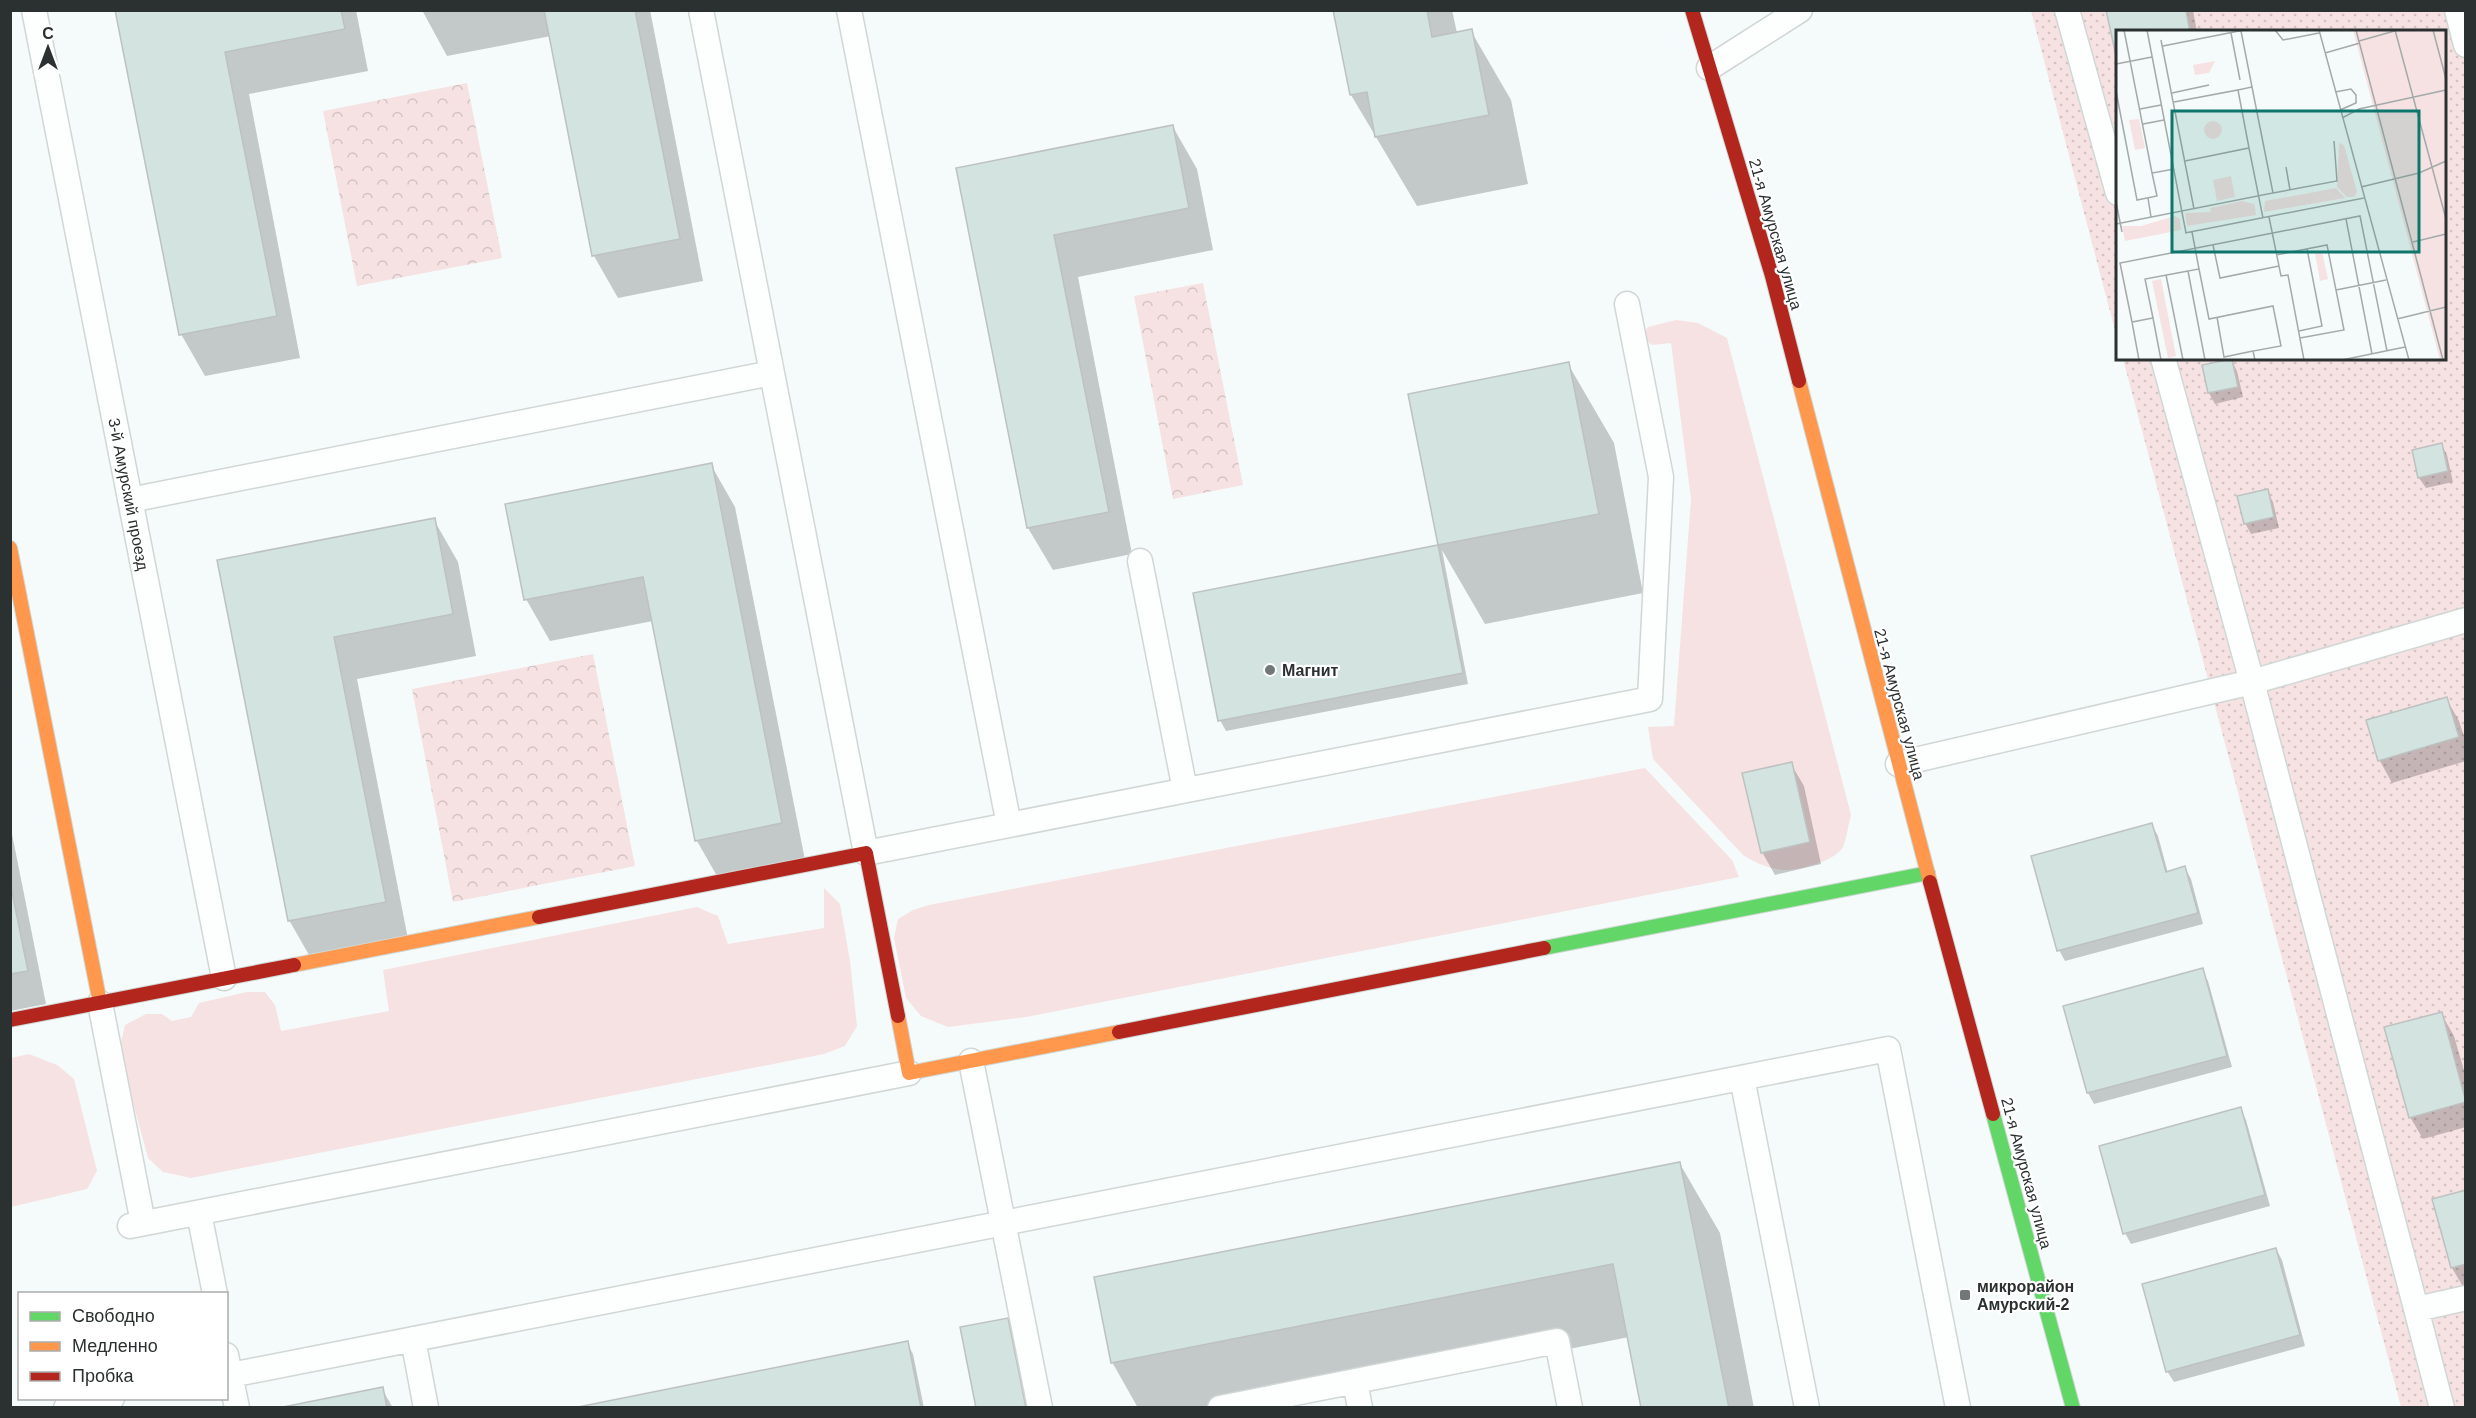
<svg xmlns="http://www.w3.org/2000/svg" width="2476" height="1418" viewBox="0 0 2476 1418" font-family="Arial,sans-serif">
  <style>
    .grass { fill: #f7e2e3 }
    .park { fill: url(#park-crowns) }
    .garden { fill: url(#garden-dots) }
    .shadow { fill: #0003 }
    .building { fill: #d2e3e0; stroke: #bdc2c1; stroke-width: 1.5 }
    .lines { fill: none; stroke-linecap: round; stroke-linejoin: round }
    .lane-casing { stroke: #d0d7d5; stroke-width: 27 }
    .fast-casing { stroke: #d0d7d5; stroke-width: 16 }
    .slow-casing { stroke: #d0d7d5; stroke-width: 16 }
    .jam-casing { stroke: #d0d7d5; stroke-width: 16 }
    .lane { stroke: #fdfefe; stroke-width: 24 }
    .fast { stroke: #63d668; stroke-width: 14 }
    .slow { stroke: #ff974d; stroke-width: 14 }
    .jam { stroke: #b3261e; stroke-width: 14 }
    .poi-dot { fill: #717877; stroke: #fff; stroke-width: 2 }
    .labels { text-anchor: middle; stroke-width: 4.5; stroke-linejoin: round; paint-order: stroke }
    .street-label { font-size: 16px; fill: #2b3130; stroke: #fff }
    .poi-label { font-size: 16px; font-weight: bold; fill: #2b3130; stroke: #fff; text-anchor: start }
    .inset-road { fill: none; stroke: #a4aaa9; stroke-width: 1.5 }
    .view { fill: #0f766e; fill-opacity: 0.15; stroke: #0f766e; stroke-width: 3 }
    .inset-edge { fill: none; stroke: #2b3130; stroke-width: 3 }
  </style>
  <defs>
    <pattern id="park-crowns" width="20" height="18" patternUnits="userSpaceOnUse" patternTransform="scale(1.5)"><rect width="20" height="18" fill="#f7e2e3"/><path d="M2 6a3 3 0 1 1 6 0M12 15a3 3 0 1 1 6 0" fill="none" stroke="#d4c2c3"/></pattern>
    <pattern id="garden-dots" width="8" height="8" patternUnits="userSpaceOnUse" patternTransform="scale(1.5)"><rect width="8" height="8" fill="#f7e2e3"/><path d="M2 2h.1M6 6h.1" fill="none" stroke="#d4c2c3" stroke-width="1.8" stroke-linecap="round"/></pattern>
  </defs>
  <rect width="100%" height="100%" fill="#f4fbfa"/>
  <path class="grass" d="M1676 320 1698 323 1727 338 1851 815C1848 825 1847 838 1843 847 1836 861 1797 871 1783 870 1768 868 1755 863 1743 855L1653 759 1648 727 1674 726 1691 499 1671 343 1652 345 1641 336 1648 327Z
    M1645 768 1732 860 1739 877 1026 1017 948 1027 921 1016 906 998 894 938 898 919 913 910 929 905Z
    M824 888 840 904 850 961 857 1026 845 1046 824 1054 191 1178 163 1172 148 1158 119 1051 125 1025 146 1014H162L172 1021 191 1017 199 1003 247 992H265L275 1005 281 1031 389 1011 383 970 697 907 718 916 728 944 824 928Z
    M29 1054 57 1065 74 1079 97 1171 87 1189 11 1207V1058Z"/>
  <path class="park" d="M467 83 502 258 357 286 323 111Z
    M1203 283 1243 485 1173 499 1134 296Z
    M593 654 635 866 453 902 412 689Z"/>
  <path class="garden" d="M2031 11H2465V1407H2401L2123 359 2444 358V32H2118L2117 338Z"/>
  <path class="shadow" d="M117 10H356L368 71 249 94 300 358 205 376 181 334Z
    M422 10H650L703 281 618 298 594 256 551 36 447 56Z
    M1335 10H1452L1457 33 1471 31 1511 100 1528 184 1417 206 1351 95Z
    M2107 10H2193L2197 32H2118V56Z
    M1173 127 1197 169 1213 250 1078 277 1132 554 1053 570 1028 528 958 169Z
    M2231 360 2237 371 2243 397 2215 404 2209 393Z
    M1568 364 1614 443 1643 593 1485 624 1442 550 1468 684 1226 731 1220 720 1195 594 1439 546 1410 395Z
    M2441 444 2447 455 2453 482 2426 488 2419 478Z
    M711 465 735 507 806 865 721 883 697 841 653 621 550 641 526 599Z
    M2267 491 2273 502 2279 528 2251 534 2245 523Z
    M434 520 458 562 476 656 357 679 409 944 313 962 289 920 219 561Z
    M2446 698 2459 721 2466 742V761L2392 783 2380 761 2368 721Z
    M1791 764 1804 786 1821 864 1775 875 1762 852Z
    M10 824 46 1004 10 1011Z
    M2152 825 2158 836 2168 873 2185 868 2191 879 2203 924 2065 961 2059 950Z
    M2202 970 2208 981 2232 1067 2094 1104 2088 1093 2065 1007Z
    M2441 1013 2454 1036 2466 1077V1127L2423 1139 2410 1117Z
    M2240 1109 2246 1120 2270 1206 2131 1244 2125 1233Z
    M1680 1164 1720 1233 1754 1408H1643L1629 1337 1273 1408H1138L1112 1362Z
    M2466 1191V1290H2465L2452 1268Z
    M2276 1249 2282 1260 2305 1346 2174 1382 2167 1371Z
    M1007 1319 1020 1342 1033 1408H977Z
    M907 1343 913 1354 924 1408H580Z
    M382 1389 393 1408H286Z"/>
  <path class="building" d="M115 10H341L345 29 225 52 277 316 179 335Z
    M544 10H635L680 239 592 256Z
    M1333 10H1427L1432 37 1472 29 1489 115 1375 137 1367 92 1350 95Z
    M2106 10H2186L2190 32H2118L2116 56Z
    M1173 125 1189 208 1054 235 1109 512 1027 528 956 168Z
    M2232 359 2238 387 2208 393 2202 365Z
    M1569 362 1599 514 1438 545 1408 394Z
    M2442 443 2448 471 2418 478 2412 450Z
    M712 463 782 823 695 841 643 577 524 600 505 504Z
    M2268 489 2274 517 2244 524 2237 496Z
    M435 518 453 614 334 637 386 902 288 921 217 560Z
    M1438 545 1463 673 1218 721 1193 593Z
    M2447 697 2459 737 2378 761 2366 720Z
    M1792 762 1810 842 1761 853 1742 773Z
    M2152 823 2166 872 2185 866 2198 913 2057 951 2031 856Z
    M10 882 28 971 10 974Z
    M2203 968 2227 1056 2087 1093 2063 1006Z
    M2442 1012 2466 1102 2409 1118 2384 1027Z
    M2241 1107 2265 1195 2123 1234 2099 1146Z
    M1680 1162 1729 1408H1641L1613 1264 1111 1363 1094 1277Z
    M2466 1190V1264L2451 1268 2432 1199Z
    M2276 1248 2300 1335 2166 1372 2142 1284Z
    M1008 1318 1026 1408H976L960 1327Z
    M908 1341 921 1408H573Z
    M383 1387 387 1408H278Z"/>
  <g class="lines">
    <defs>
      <path id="lane" d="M34 10 224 978
        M701 10 772 373
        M2067 10 2118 193
        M2457 10 2466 45
        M1709 68 1800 10
        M2163 358 2252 682 2442 1408
        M130 500 772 373 866 853 1009 825 849 10
        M1140 561 1185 790
        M1898 764 2252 682 2466 620
        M1009 825 1650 699 1661 477 1627 304
        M100 1003 143 1223
        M971 1061 1040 1408
        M1742 1078 1807 1408
        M199 1213 215 1294
        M130 1226 909 1073
        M2417 1309 2466 1298
        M413 1339 426 1408
        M226 1355 237 1408
        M226 1376 1888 1049 1958 1408
        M1355 1381 1360 1408
        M66 1408 112 1398
        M1220 1408 1557 1341 1570 1408"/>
      <path id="fast" d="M1544 948 1928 873
        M1993 1114 2073 1408"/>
      <path id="slow" d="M1799 381 1930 882
        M10 548 100 1003
        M294 965 539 917
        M898 1016 909 1073 1119 1032"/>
      <path id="jam" d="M1692 10 1772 276 1799 381
        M1930 882 1993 1114
        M539 917 866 853 898 1016
        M10 1020 294 965
        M1119 1032 1544 948"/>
    </defs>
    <use href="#lane" class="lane-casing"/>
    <use href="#fast" class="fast-casing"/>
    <use href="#slow" class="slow-casing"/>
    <use href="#jam" class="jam-casing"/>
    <use href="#lane" class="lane"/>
    <use href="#fast" class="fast"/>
    <use href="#slow" class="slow"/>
    <use href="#jam" class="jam"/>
  </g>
  <g class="poi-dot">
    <circle cx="1270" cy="670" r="6"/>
    <rect x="1959" y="1289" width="12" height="12" rx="3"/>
  </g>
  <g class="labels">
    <g class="street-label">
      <text transform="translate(1776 234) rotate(74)" y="6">21-я Амурская улица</text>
      <text transform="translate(129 494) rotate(79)" y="6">3-й Амурский проезд</text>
      <text transform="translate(1900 704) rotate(75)" y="6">21-я Амурская улица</text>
      <text transform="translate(2027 1173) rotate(75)" y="6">21-я Амурская улица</text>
    </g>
    <g class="poi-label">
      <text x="1282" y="676">Магнит</text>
      <text x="1977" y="1292">микрорайон<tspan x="1977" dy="18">Амурский-2</tspan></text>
    </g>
  </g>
  <g transform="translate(2116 30)">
    <rect width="330" height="330" fill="#f4fbfa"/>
    <path d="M223 113 228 115 241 162 238 167H231L221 157ZM220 158 229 168 148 182 149 171ZM138 170 140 185 71 196 69 183 95 182 94 178 126 171 138 174ZM59 186 64 189 65 200 9 211 6 196H25Z" fill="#f7e2e3"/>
    <path d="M99 31 93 43 79 45 77 35ZM23 89 29 118 19 120 13 90ZM88 100a9 9 0 1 1 18 0a9 9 0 1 1-18 0ZM115 146 119 167 101 171 97 150ZM206 222 212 249 204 251 199 223ZM45 249 60 326 52 328 36 251Z" fill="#f7e2e3"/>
    <path d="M237 0H330V330H324Z" fill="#f7e2e3"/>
    <path class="inset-road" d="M8 0 36 143M31 0 70 203M159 0 167 10 203 3M203 0 293 330M240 0 327 330M279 0 330 189M317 0 330 49M115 3 124 50M45 10 78 179M243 11 282 0M47 16 128 0M209 23 244 13M0 34 36 27M122 60 136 57 125 1M0 61 21 170 41 166 36 143 58 139M219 62 235 59 240 65V73L224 80M56 63 93 55M58 72 122 60 133 118M24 79 45 75M226 88 243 79 330 60M27 94 48 90M69 131 133 118 147 188M170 137 174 160M245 157 303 143 330 131M157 163 221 151 218 111M32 168 35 187M0 172 6 202M153 187 165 246 172 245 188 330M230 189 256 324M0 194 157 163 136 57M76 202 83 239 72 241 89 330M69 203 248 168M297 212 330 204M97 215 104 248 163 236M160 225 211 215 228 300 184 308M83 239 93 289 157 276 165 316 137 321 139 330M72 241 29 249 37 288 16 292 4 233 244 186 271 321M50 245 67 330M220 260 270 250M101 287 108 327 137 321M37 288 45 330M281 289 330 277M16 292 23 330M183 301 206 296 191 219M226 330 289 317"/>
    <path class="view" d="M56 81H303V222H56Z"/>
    <rect width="330" height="330" class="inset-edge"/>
  </g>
  <rect width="2476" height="1418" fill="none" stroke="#2b3130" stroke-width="24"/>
  <rect x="18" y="1292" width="210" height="108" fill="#ffffff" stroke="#aaadac" stroke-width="1.5"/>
  <rect x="30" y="1312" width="30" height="9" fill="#63d668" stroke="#aaadac" stroke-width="1.5"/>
  <text x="72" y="1322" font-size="18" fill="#2b3130">Свободно</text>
  <rect x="30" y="1342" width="30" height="9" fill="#ff974d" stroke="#aaadac" stroke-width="1.5"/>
  <text x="72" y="1352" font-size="18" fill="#2b3130">Медленно</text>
  <rect x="30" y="1372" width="30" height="9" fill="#b3261e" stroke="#aaadac" stroke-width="1.5"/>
  <text x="72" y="1382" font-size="18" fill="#2b3130">Пробка</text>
  <g transform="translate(48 48)" stroke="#ffffff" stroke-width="4.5" paint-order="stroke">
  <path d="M0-4.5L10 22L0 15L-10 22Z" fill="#2b3130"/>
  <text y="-9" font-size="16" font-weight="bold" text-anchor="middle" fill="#2b3130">С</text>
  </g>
</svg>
